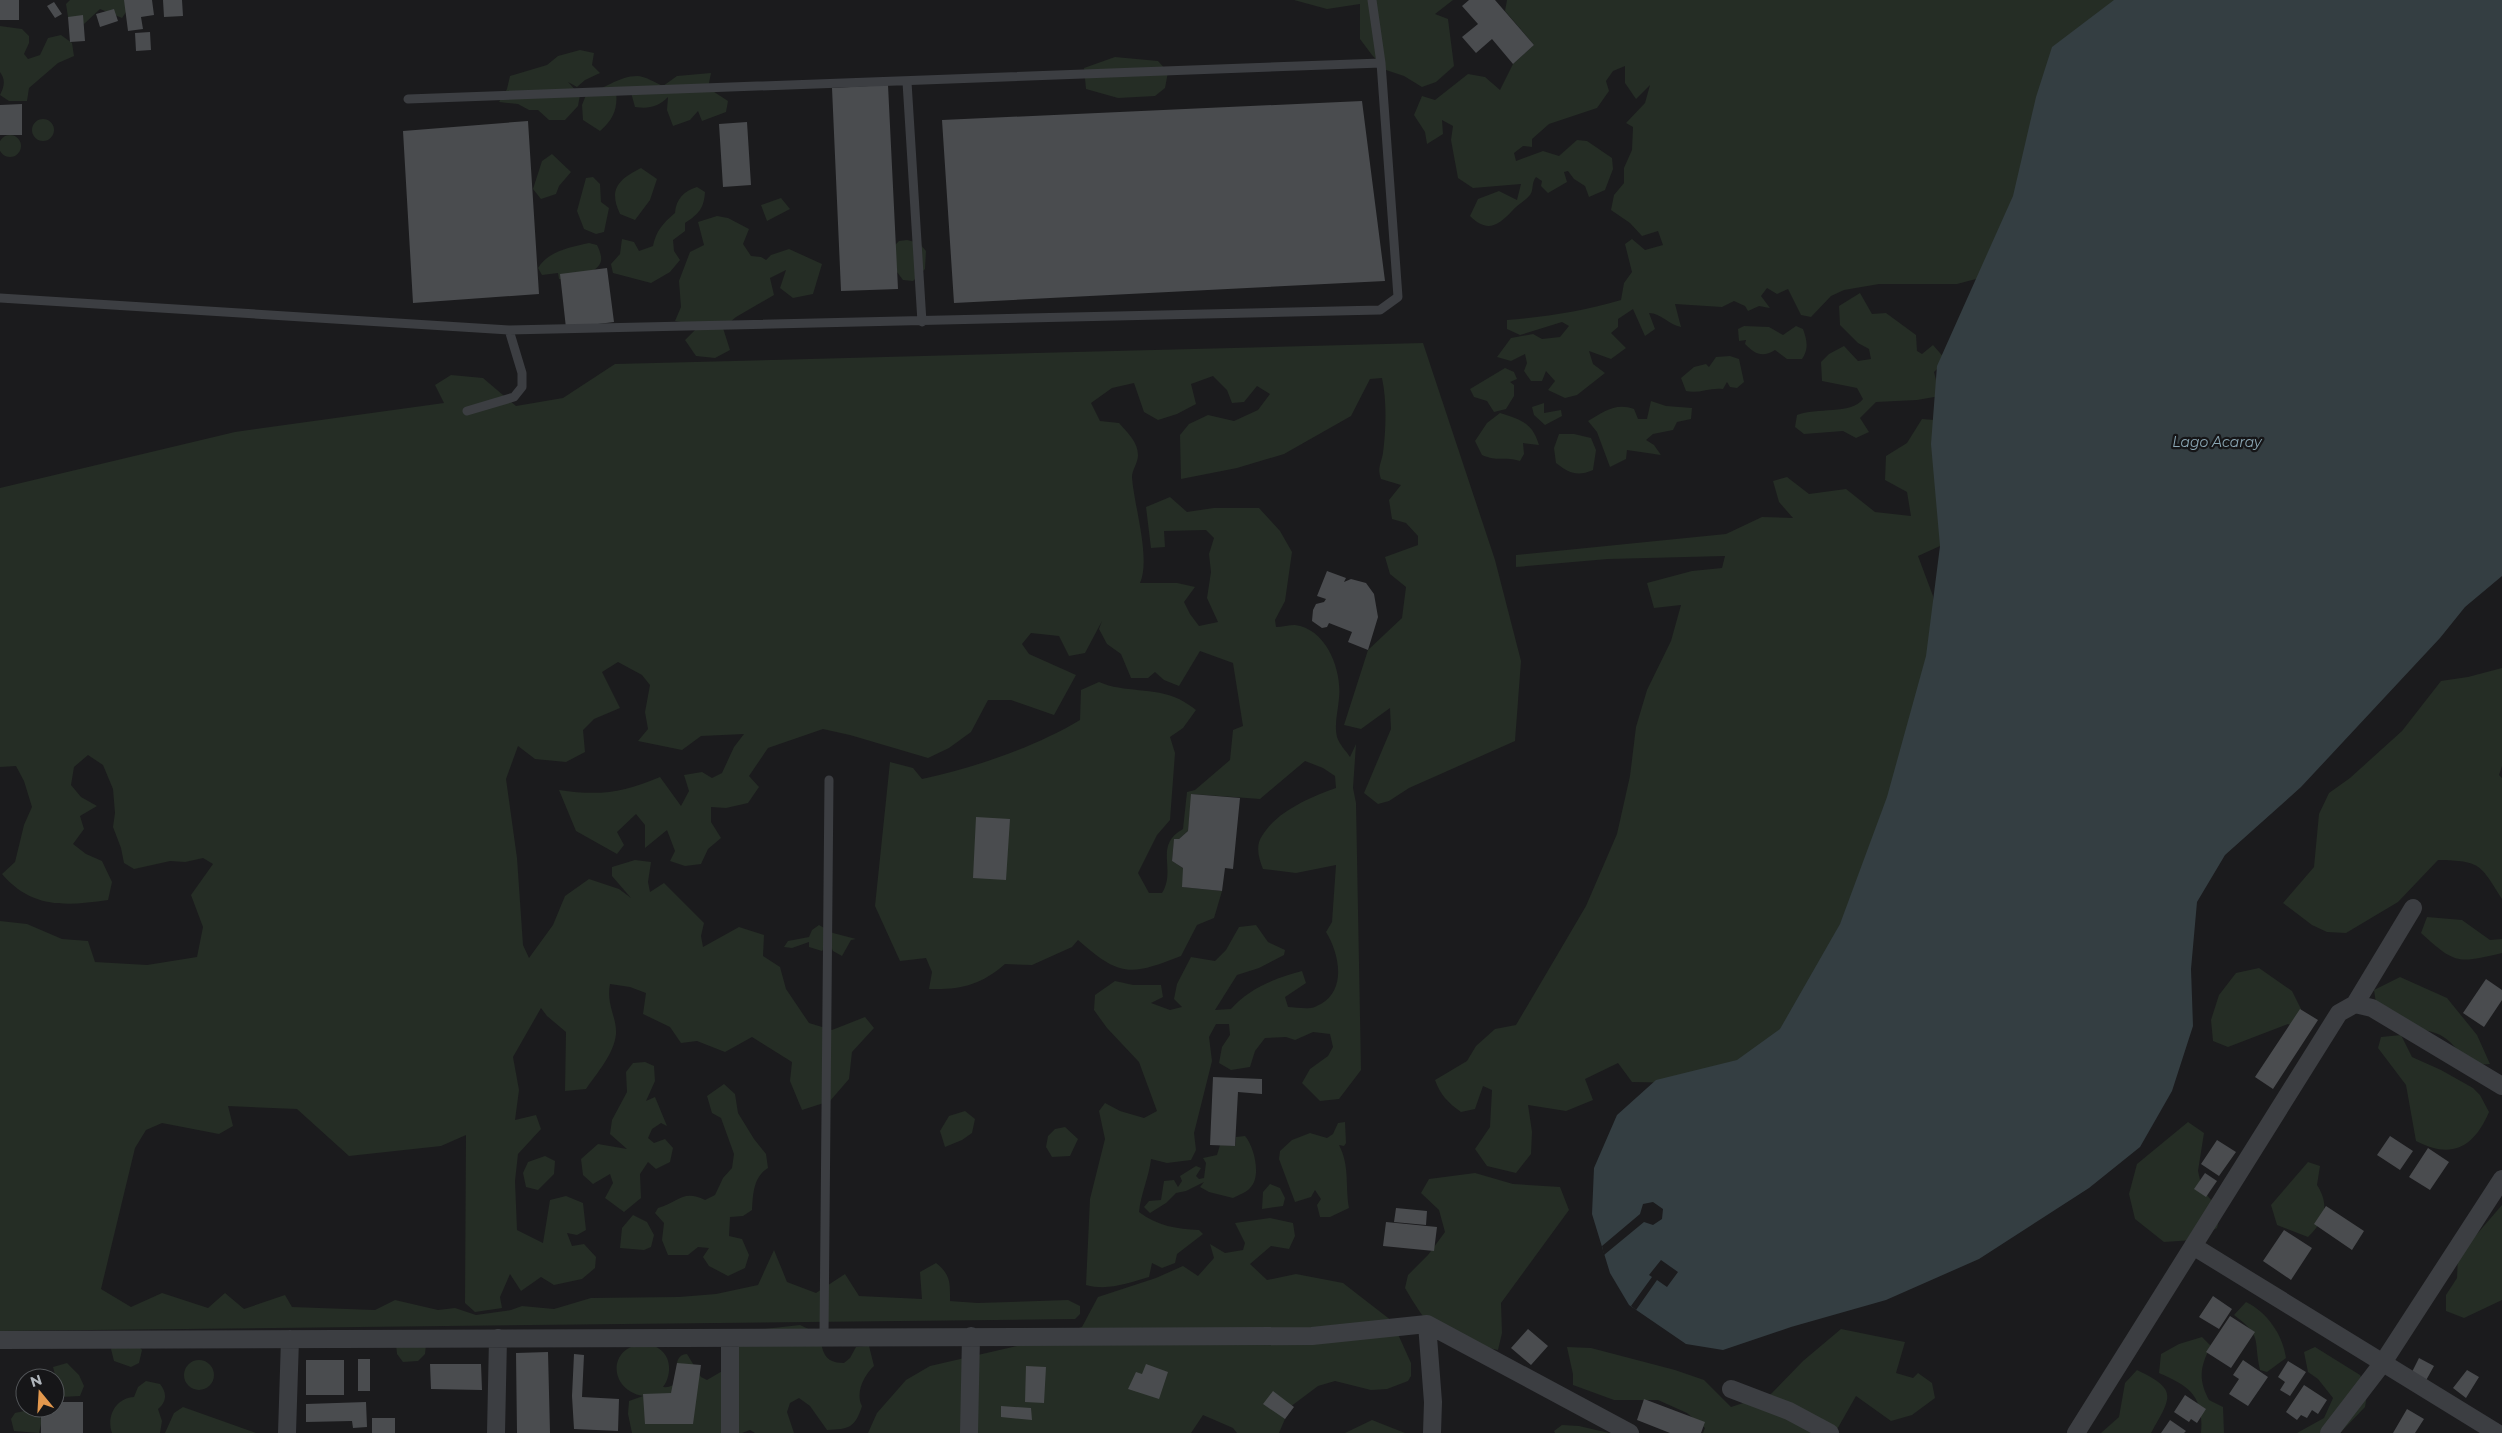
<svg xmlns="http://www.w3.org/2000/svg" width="2502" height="1433" viewBox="0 0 2502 1433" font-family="Montserrat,sans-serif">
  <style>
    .green { fill: #252d25 }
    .water { fill: #343e42 }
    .pier { fill: #1b1b1d }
    .building { fill: #4a4c4f }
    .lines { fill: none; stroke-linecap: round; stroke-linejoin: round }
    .lane { stroke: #3c3e42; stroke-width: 9 }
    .street { stroke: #3c3e42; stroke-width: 18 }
    .labels { text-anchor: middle; stroke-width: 4.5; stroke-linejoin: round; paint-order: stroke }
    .water-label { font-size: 14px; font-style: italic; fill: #8aa6b3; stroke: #161618 }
  </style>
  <rect width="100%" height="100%" fill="#1b1b1d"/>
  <path class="green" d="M70 0H130L132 3 122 18 100 9 84 24 68 17 66 4Z
    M1294 0H1453L1435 14 1448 19 1454 66 1436 82 1422 87 1404 76 1386 70 1372 55 1360 39V4L1327 9Z
    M1507 0H2137L2014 269 1957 284H1879L1844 290 1831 296 1811 317 1801 315 1788 289 1777 294 1767 288 1761 296 1770 308 1759 306 1748 311 1745 306 1734 301 1722 307 1675 304 1681 327C1669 325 1661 313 1649 313L1655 329 1645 336 1633 309 1618 319V327L1611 333 1626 348 1611 359 1589 351 1593 364 1605 373 1577 395 1565 398 1548 390 1555 381 1546 371 1542 381H1531L1524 371 1527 363 1525 354 1511 361 1497 357 1511 338 1533 334 1542 339 1560 337 1569 326 1562 322 1520 335 1507 329V320C1545 317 1585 311 1621 300L1624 283 1632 272 1625 244 1632 239 1645 250 1663 245 1658 231 1642 236 1630 223 1611 210 1614 195 1624 183V168L1632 150 1633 127 1626 123 1645 103 1650 85 1636 99 1625 83V66L1613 71 1606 81 1609 91 1597 108 1549 124 1532 139V147L1523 146 1514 153 1516 161 1543 151 1559 156 1577 140 1587 141 1612 158 1613 169 1605 190 1589 197 1585 186 1574 179 1568 171 1564 172 1567 182 1548 193 1541 186 1542 181 1536 177C1531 183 1534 190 1530 195 1525 201 1517 205 1512 211 1498 226 1487 233 1470 216L1478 199 1499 191 1517 200 1521 184 1473 188 1458 178 1451 140 1453 126 1442 120 1443 134 1427 144 1425 132 1414 115 1422 96 1435 100 1468 74 1485 77 1500 90 1513 64 1534 45 1505 11Z
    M0 26 22 29 29 36V43L24 54 28 59 40 55 48 38 61 35 72 43 74 56 58 63 29 88 27 101H9L0 95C4 87 6 80 0 72Z
    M580 50 594 53 592 65 600 73 585 80 577 87 568 82 580 95 578 106 565 120H549L538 110H529L518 104 499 102 507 89 510 76 547 65 558 56Z
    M1115 57 1158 61 1168 72 1165 88 1155 96 1118 98 1086 89 1084 68Z
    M711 73 708 88 728 101 726 112 702 121 698 111 690 120 673 126 667 110 668 97C658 107 649 109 635 107L630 89 616 90C618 108 614 119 600 131L583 120 582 105 586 95C602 90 619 76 637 76 645 76 656 83 663 86L677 76Z
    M32 130a11 11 0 1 1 22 0a11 11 0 1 1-22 0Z
    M-1 146a11 11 0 1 1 22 0a11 11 0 1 1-22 0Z
    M552 154 571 172 559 186 556 194 541 199 533 189 542 161Z
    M641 168 657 179 650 200 635 220 620 214C608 189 619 179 641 168Z
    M593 177 600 184 601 202 609 208 604 232 596 234 584 229 577 211 586 178Z
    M697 187 705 192C704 208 699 214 685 223V231L673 240 674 251 680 260 670 272 651 283 613 273 611 264 620 254 622 239 634 242 639 251 653 246C656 231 663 223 675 213 676 199 684 191 697 187Z
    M781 198 790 209 767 221 761 205Z
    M717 216 728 218 749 229 743 244 751 256 761 257 766 260 771 255 789 249 822 264 813 294 793 298 780 288 786 270 770 278 774 295 736 317 723 328 730 350 715 358 696 356 685 340 700 325 675 321 681 307 679 281 690 252 704 245 698 222Z
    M907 240 919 243 926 251 925 269 913 281 903 280 897 272 893 247 899 241Z
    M589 243 597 245C599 249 602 256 601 261 598 274 570 280 559 279L558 273 542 275 538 268C548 251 571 247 589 243Z
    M1860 293 1872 314 1886 313 1916 335 1917 351 1922 354 1933 345 1946 360 1934 372 1940 396 1917 400 1876 402 1860 418 1869 432 1856 438 1843 431 1804 434 1795 427 1797 415C1816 407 1851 415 1863 399L1857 388 1822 381 1821 362 1829 354 1844 346 1858 361 1871 359 1869 349 1858 343 1840 325 1839 306Z
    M1744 326 1769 327 1783 335 1796 326 1803 329C1807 340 1809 349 1802 359H1787L1775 350C1762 358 1755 354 1745 344L1746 340 1739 341 1738 329Z
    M1423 343 1495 560 1521 661 1515 741 1409 788 1389 801 1378 804 1364 793 1391 729 1390 708 1361 729 1344 725 1368 650 1402 618 1406 587 1390 574 1385 557 1418 545V536L1406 523 1392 519 1389 500 1401 485 1381 479C1377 468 1381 464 1383 453 1386 430 1387 401 1382 378L1370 379 1351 416 1284 454 1237 468 1181 479 1180 435 1189 424 1208 415 1234 421 1258 410 1270 394 1257 386 1244 402 1232 403 1227 390 1213 376 1191 384 1196 404 1177 414 1158 420 1144 412 1134 383 1112 388 1091 403 1100 421 1119 423C1127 432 1138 442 1138 455 1138 463 1132 470 1132 477 1134 506 1151 558 1140 583H1177L1195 587 1184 602 1190 614 1199 626 1218 622 1207 598 1211 572 1209 554 1214 538 1206 530 1164 531 1165 547 1151 548 1146 507 1170 497 1187 512 1214 508H1259L1280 531 1292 552 1285 601 1275 620 1276 627C1282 627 1289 625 1295 625 1327 629 1342 671 1339 698 1338 712 1334 723 1337 737 1339 744 1346 751 1350 757L1356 744 1353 788 1356 803 1361 1070 1339 1099 1320 1101 1302 1083 1310 1069 1328 1056 1333 1047 1330 1034 1313 1032 1295 1040 1286 1037 1265 1038 1255 1051 1250 1067 1231 1070 1219 1063 1222 1047 1230 1035 1229 1024H1216L1209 1037 1212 1061 1194 1133 1196 1150 1191 1160 1167 1163 1151 1159C1149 1177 1141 1193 1139 1212 1157 1226 1177 1229 1199 1230L1203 1234 1177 1254 1175 1263 1162 1268 1152 1263 1149 1277C1128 1283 1108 1291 1086 1285L1090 1199 1105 1139 1099 1111 1105 1103 1120 1111 1144 1118 1157 1111 1139 1062 1107 1028 1094 1010 1095 995 1115 981 1133 985H1161L1163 997 1151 1003 1170 1010 1182 1007 1174 999 1177 984 1191 957 1215 961 1226 950 1239 927 1256 925 1268 942 1285 950 1284 955 1259 968 1237 975 1215 1010 1231 1009C1249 988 1276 978 1302 971L1306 983 1285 997 1288 1007C1295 1007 1303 1009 1311 1008 1314 1008 1318 1005 1321 1004 1347 989 1339 953 1326 932L1332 922 1336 865 1296 873 1263 869C1259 859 1255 846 1262 836 1276 812 1310 797 1336 788L1335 776 1323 768 1305 761 1260 799 1192 794 1188 831 1179 839 1174 840 1172 861 1183 868V887L1222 891 1214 918 1197 925 1181 956C1130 976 1120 977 1078 940L1072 947 1032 965 1005 964C981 985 960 990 929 989L932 972 926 958 900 961 875 906 890 762 913 768 922 779C974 768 1035 747 1080 720L1081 690 1099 682C1124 693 1154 687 1179 699 1185 702 1191 706 1196 710L1183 728 1170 737 1175 753 1170 820 1157 835 1138 873 1149 893H1162C1177 869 1153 846 1183 829L1187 792 1195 790 1230 760 1233 730 1243 726 1233 663 1200 651 1179 686 1164 680 1155 672 1148 678H1131L1121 654 1107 644 1099 629 1102 621 1085 653 1069 656 1059 636 1031 633 1022 644 1029 654 1076 675 1054 715 1011 700H988L971 732 949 748 928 758 850 735 823 729 768 748 749 776 759 787 748 803 726 808 711 807V822L721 838 708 849 701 864 685 866 670 861 675 851 667 830 645 848V825L636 814 617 832 624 845 617 854 576 831 559 790C599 796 623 793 660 777L681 806 689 791 684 775 702 772 712 778 722 773 734 747 744 734 701 736 682 750 638 741 648 729 645 712 650 685 642 675 618 662 602 672 620 708 594 719 583 730 585 752 566 762 535 759 518 746 506 779 517 858 523 945 529 958 553 925 565 896 589 879 619 889 631 898 612 876V867L635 860 651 862 648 882 650 892 664 883 704 923 701 936 703 947 739 927 764 935 763 956 780 967 786 989 809 1023 832 1030 865 1017 874 1028 852 1052 849 1079 830 1101 802 1110 790 1081 792 1062 752 1037 725 1052 697 1041 681 1043 670 1027 643 1014 646 993 630 987 610 984C606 1005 617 1017 616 1034 614 1054 597 1073 586 1089L565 1091 566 1032 547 1016 541 1008 513 1057 519 1090 515 1120 536 1115 541 1129 518 1154 515 1181 517 1230 543 1243 550 1200 566 1196 583 1203 586 1230 577 1235 567 1233 572 1246 584 1244 596 1257 595 1268 582 1279 554 1285 541 1277 521 1291 510 1274 500 1297 502 1308 475 1312 465 1303 466 1135 441 1146 349 1156 297 1109 228 1106 233 1126 219 1134 162 1123 146 1130 135 1148 101 1289 131 1307 162 1293 208 1308 225 1293 244 1309 285 1295 292 1307 375 1310 395 1300 438 1310 455 1308 476 1315 511 1310 522 1306 554 1309 591 1298 679 1297 716 1294 758 1285 774 1250 787 1282 816 1293 845 1274 859 1296 922 1299 920 1272 936 1263C951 1275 950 1283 950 1301L977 1303 1068 1300 1080 1306V1314L1075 1319 0 1331V921L27 924 62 939 88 941 95 962 147 965 197 957 203 927 191 895 213 864 203 858 185 862 170 861 134 869 124 863 121 848 113 827 115 813 113 789 103 765 88 755 74 767 71 785 81 797 97 806 80 816 84 829 73 844 86 854 102 861 112 882 108 900C66 906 32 909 2 874L15 862 24 825 32 807 24 781 16 766 0 767V488L235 432 444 403 435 385 451 375 483 378 516 406 563 398 615 364Z
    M1730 356 1739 359 1744 382 1737 388 1730 387 1727 382 1723 389C1710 387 1699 394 1686 391L1681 378 1694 367 1706 364 1709 367 1716 357Z
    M1505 368 1514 372 1517 379 1510 382 1514 385V396L1506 409 1494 412 1487 401 1474 397 1470 389Z
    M1651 401 1666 406 1692 408 1691 419 1677 422 1673 430 1653 434 1646 440 1654 445 1661 455 1627 450 1626 459 1610 467 1597 432 1588 421C1603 412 1616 402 1634 409L1638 419H1647Z
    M1544 403V413L1561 410 1562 416 1545 425 1534 415 1532 407Z
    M1500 413C1521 420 1532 422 1539 445L1523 443 1524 454 1520 461C1503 456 1498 462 1482 455L1475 441 1487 423Z
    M1922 419 1947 421 1940 546 1918 556 1933 596 1939 654 1928 743 1783 1042 1683 1083 1632 1082 1618 1063 1585 1079 1593 1100 1566 1111 1528 1105 1532 1132 1531 1154 1516 1173 1487 1166 1475 1149 1490 1127 1492 1090 1483 1086 1475 1109 1461 1112C1448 1103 1440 1094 1435 1080L1467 1061 1476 1046 1495 1029 1516 1025 1586 906 1617 834 1630 776 1636 727 1647 690 1671 641 1681 605 1654 608 1647 583 1692 571 1722 568 1725 556 1608 559 1516 567V555L1726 534 1762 517 1793 518 1779 502 1773 481 1787 477 1809 494 1846 489 1875 512 1911 516 1907 492 1885 480 1886 456 1907 443Z
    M1559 434H1574L1591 438 1596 450 1593 470C1577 477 1569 473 1556 463L1554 448Z
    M2502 668V766L2499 775 2502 778V899C2480 864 2481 861 2438 860L2398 902 2346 933 2327 932 2312 925 2283 903 2314 867 2319 814 2329 793 2350 778 2402 731 2441 681 2468 677Z
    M2427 917 2462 920 2490 940 2502 939V953C2458 963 2456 965 2421 933Z
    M819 925 833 933 856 939 851 940 842 956 833 951 829 942 822 951 809 947V942L792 948 784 947 788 941 809 937 812 930Z
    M2259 968 2292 991 2301 1009 2292 1026 2288 1024 2228 1047 2213 1041 2211 1020 2219 995 2236 973Z
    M2400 977 2447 998 2477 1035 2490 1064C2463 1067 2461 1049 2445 1038 2433 1029 2416 1030 2403 1026 2394 1024 2386 1019 2378 1016L2374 990Z
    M2401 1035 2412 1057 2441 1070 2473 1088 2480 1095 2489 1112C2474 1147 2452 1160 2416 1141L2406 1085 2378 1048 2381 1037Z
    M645 1062 654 1066 655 1081 646 1101 655 1097 667 1126 661 1123 652 1129 648 1138 654 1143 665 1139 673 1148 670 1162 656 1169 648 1162 640 1174 641 1198 624 1212 605 1198 613 1183 610 1174 593 1184 583 1175 581 1159 598 1144 627 1149 610 1134 612 1120 627 1092 626 1072 633 1063Z
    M724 1084 735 1094 738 1113 754 1139 766 1154 768 1168C753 1177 753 1195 752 1210L743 1216 730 1217 729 1236 742 1239 749 1255 745 1268 728 1276 709 1266 703 1257 709 1248 698 1247 688 1255H668L662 1240 664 1223 655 1213 658 1208C679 1202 683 1189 705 1200L715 1195 723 1178 732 1168 734 1154 721 1118 712 1113 707 1096Z
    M965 1111 975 1119 972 1133 962 1140 945 1147 940 1131 949 1116Z
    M1345 1122 1346 1143 1344 1146 1339 1145C1350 1166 1345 1185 1349 1208L1330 1217H1320L1317 1205 1321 1199 1315 1190 1311 1197 1295 1202 1279 1159 1280 1151 1292 1140 1310 1133 1327 1138 1333 1134 1338 1123Z
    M2188 1122 2204 1133 2198 1171 2202 1189 2221 1212 2217 1228 2194 1240 2164 1242 2135 1219 2129 1194 2137 1164Z
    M1065 1127 1078 1139 1070 1156 1052 1157 1046 1147 1048 1136 1055 1129Z
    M1245 1136C1254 1146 1262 1177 1250 1188 1246 1193 1238 1195 1233 1198L1209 1192 1200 1187 1204 1182 1186 1191 1176 1193 1166 1203 1150 1213 1144 1207 1149 1201 1161 1200 1164 1181 1174 1180 1178 1187 1182 1181 1180 1176 1196 1166 1201 1168 1196 1176 1199 1179 1204 1178 1206 1163 1203 1158 1217 1155 1220 1145 1235 1146 1236 1137Z
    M545 1156 555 1161 554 1174 538 1190 526 1187 523 1173 528 1162Z
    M2308 1162 2320 1166 2317 1185C2330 1205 2325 1221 2308 1237L2277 1225 2271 1205Z
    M1475 1173 1513 1184 1560 1187 1569 1210 1501 1303 1502 1333 1498 1350C1481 1346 1451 1343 1438 1332 1424 1321 1414 1303 1405 1288L1408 1275 1428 1255 1445 1232 1439 1210 1421 1193 1429 1179Z
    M1270 1184 1280 1188 1285 1198 1283 1206 1262 1209 1263 1192Z
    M2502 1205V1300L2464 1318 2446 1311V1295L2457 1278 2458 1256Z
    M633 1215 647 1222 654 1235 651 1247 644 1250 620 1248 622 1228Z
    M1270 1218 1293 1223 1295 1236 1289 1249 1271 1246 1250 1264 1267 1280 1296 1274 1343 1283 1392 1321 1411 1363V1376L1408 1381 1387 1389 1371 1390 1335 1381 1318 1386 1290 1407 1279 1433H1237L1233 1428 1203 1415 1191 1433H868L877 1413 906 1380 930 1366 1030 1343 1082 1327 1098 1297 1156 1278 1183 1266 1198 1276 1214 1258 1210 1244 1225 1253 1243 1250 1245 1243 1235 1223Z
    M2246 1302C2267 1312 2283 1335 2286 1358L2267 1372 2260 1370C2253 1338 2263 1337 2234 1315Z
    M800 1325 819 1334C823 1351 823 1363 844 1363L850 1358 856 1347 869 1346 874 1366C864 1375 855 1393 862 1406 855 1428 849 1429 827 1430L810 1406 799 1398 790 1403 787 1412 794 1433H755L750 1430 742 1433H632L628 1414 629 1401 643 1396C605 1389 609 1340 649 1345 657 1346 663 1350 667 1358 671 1367 669 1379 663 1387 671 1388 679 1383 684 1376L677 1363C678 1358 681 1354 687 1354L701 1377 707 1380 724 1370 733 1351 755 1330Z
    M1841 1329 1905 1342 1896 1373 1913 1378 1918 1373 1932 1383 1935 1398 1912 1415 1891 1421 1856 1396 1835 1433H1703L1705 1428 1687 1413 1658 1400H1614L1573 1385V1374L1567 1347 1591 1348 1675 1370 1704 1380 1731 1407 1771 1394 1803 1361Z
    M2202 1337 2211 1346C2200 1366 2198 1380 2209 1400L2223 1407 2224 1433H2201C2204 1397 2190 1386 2159 1373L2161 1354 2179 1344Z
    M133 1339 142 1350 139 1363 131 1367 114 1361 111 1349 114 1343Z
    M396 1344 426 1345 425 1354 418 1361 403 1362 397 1354Z
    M2315 1347 2360 1375 2368 1389 2365 1407 2340 1433H2297L2324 1418 2333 1398 2318 1379 2308 1372 2304 1352Z
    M184 1375a15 15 0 1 1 30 0a15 15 0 1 1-30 0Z
    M67 1363 79 1375 84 1386 80 1396 61 1397 53 1367Z
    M2137 1370C2179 1390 2171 1397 2151 1433H2101L2119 1417 2125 1383Z
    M146 1381 160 1384C167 1392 167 1402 158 1409L162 1421 160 1433H112C106 1416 116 1398 134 1397L138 1387Z
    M183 1407 256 1433H165L174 1413Z
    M33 1409 42 1420 39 1433 14 1431 11 1419 15 1413Z
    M1372 1420 1405 1433H1345Z
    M1562 1425 1579 1426 1609 1433H1555L1554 1431Z"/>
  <path class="water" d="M2114 0H2502V576L2465 607 2440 638 2301 787 2225 855 2197 902 2191 969 2193 1026 2172 1091 2140 1147 2089 1188 1979 1259 1886 1300 1791 1327 1723 1350 1686 1344 1629 1305 1610 1273 1592 1214 1594 1168 1617 1115 1656 1080 1737 1060 1780 1029 1840 924 1887 797 1926 656 1940 546 1931 444 1937 366 2013 196 2036 97 2052 47Z"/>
  <path class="pier" d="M1653 1202 1663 1209 1662 1219 1653 1225 1644 1222 1604 1255 1602 1246 1640 1214 1643 1204Z
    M1661 1260 1678 1272 1667 1287 1657 1280 1636 1310 1631 1306 1652 1277 1649 1275Z"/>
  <path class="building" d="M0 0H19V20H0Z
    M124 0H152L154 15 141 17 143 29 128 31Z
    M163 0H182L183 16 164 17Z
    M1469 0H1495L1534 45 1513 64 1492 39 1476 53 1462 37 1478 24 1462 6Z
    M54 2 62 14 55 18 47 6Z
    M114 9 118 21 100 27 96 14Z
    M83 15 85 41 70 42 68 17Z
    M150 32 151 50 136 51 135 33Z
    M888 85 898 289 841 291 832 88Z
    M1362 101 1385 281 954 303 942 120Z
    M22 104V135H0V105Z
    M528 121 539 294 413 303 403 131Z
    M747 122 751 185 723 187 719 124Z
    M607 268 614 322 566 328 560 274Z
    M1327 571 1346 578 1344 582 1351 579 1366 583 1374 594 1378 617 1368 650 1348 642 1352 632 1329 623 1327 627 1322 628 1312 621 1313 610 1316 604 1324 602 1326 599 1317 596Z
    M1191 794 1240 798 1233 869 1225 868 1222 891 1182 887 1183 868 1172 861 1174 839H1179L1188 831Z
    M976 817 1010 819 1006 880 973 878Z
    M2486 979 2502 990V1000L2484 1027 2463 1013Z
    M2300 1009 2318 1020 2273 1089 2255 1077Z
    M1213 1077 1262 1079V1094L1238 1092 1235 1146 1210 1145Z
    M2390 1136 2413 1151 2400 1170 2377 1155Z
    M2217 1140 2236 1152 2219 1176 2201 1164Z
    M2428 1148 2449 1162 2430 1190 2409 1177Z
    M2205 1173 2217 1181 2206 1197 2194 1189Z
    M2326 1206 2364 1231 2352 1250 2314 1224Z
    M1396 1208 1427 1211 1426 1225 1394 1222Z
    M1386 1222 1437 1227 1434 1251 1383 1246Z
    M2284 1230 2312 1248 2291 1280 2263 1261Z
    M2213 1296 2232 1309 2219 1329 2199 1317Z
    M2230 1316 2255 1332 2231 1368 2206 1352Z
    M1528 1329 1548 1346 1531 1365 1511 1348Z
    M548 1352 550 1433H517L516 1353Z
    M574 1354 584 1355 582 1397 619 1399 618 1431 574 1429 572 1396Z
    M2419 1358 2434 1366 2424 1384 2410 1376Z
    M358 1359H370V1391H358Z
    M306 1360H344V1395H306Z
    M2243 1360 2268 1377 2248 1406 2229 1394 2239 1379 2233 1375Z
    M2288 1361 2306 1372 2290 1396 2280 1390 2285 1382 2278 1377Z
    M677 1363 701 1365 693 1424H645L643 1394 671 1393Z
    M430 1364H481L482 1390 431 1389Z
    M1146 1364 1168 1372 1159 1399 1128 1389 1136 1372 1142 1374Z
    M1026 1366 1046 1367 1044 1403 1025 1402Z
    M2467 1370 2479 1377 2466 1398 2453 1388Z
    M2304 1385 2327 1400 2318 1414 2312 1410 2307 1418 2301 1415 2297 1420 2286 1412Z
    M1273 1391 1294 1407 1285 1419 1263 1404Z
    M2185 1395 2206 1409 2197 1423 2191 1419 2189 1422 2174 1412Z
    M1644 1399 1705 1422 1701 1433H1670L1637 1420Z
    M55 1402H83V1433H41V1408H55Z
    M366 1402 367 1427 353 1428 352 1421 306 1422V1404Z
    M1001 1406 1031 1408 1032 1420 1001 1417Z
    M2407 1409 2424 1419 2415 1433H2393Z
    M372 1418H395V1433H372Z
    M2170 1420 2186 1431 2184 1433H2161Z"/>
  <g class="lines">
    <path class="lane" d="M907 82 922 322
      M408 99 1381 63
      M0 298 509 330 1380 310 1398 297 1381 63 1372 0
      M467 411 514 397 522 387V373L509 330
      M824 1336 829 780"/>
    <path class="street" d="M2355 1004 2413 908
      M2193 1246 2497 1433
      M1427 1324 1433 1402 1432 1433
      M730 1338V1433
      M0 1340 1312 1336 1427 1324 1630 1433
      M1731 1389 1789 1411 1830 1433
      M287 1433 290 1339
      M496 1433 498 1338
      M969 1433 971 1336
      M2076 1433 2339 1013 2355 1004 2372 1008 2502 1086
      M2329 1433 2382 1364 2502 1179"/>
  </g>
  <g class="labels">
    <g class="water-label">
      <text x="2217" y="447">Lago Acaray</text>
    </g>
  </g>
  <g transform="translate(40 1393) rotate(342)"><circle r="24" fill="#161618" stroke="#535659"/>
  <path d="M0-4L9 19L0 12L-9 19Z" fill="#e3984d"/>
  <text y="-8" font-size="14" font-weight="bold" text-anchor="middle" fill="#afb5bb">N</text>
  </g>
</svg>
